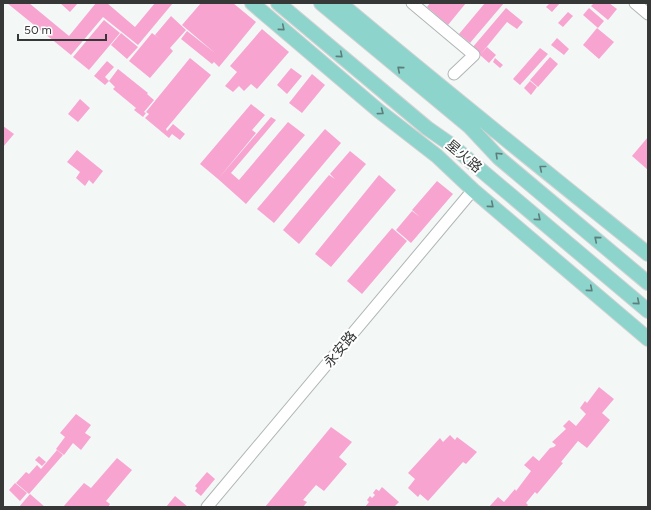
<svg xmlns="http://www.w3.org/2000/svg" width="651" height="510" viewBox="0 0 651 510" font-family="Figtree,'Noto Sans SC',sans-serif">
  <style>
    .building { fill: #f8a4d1 }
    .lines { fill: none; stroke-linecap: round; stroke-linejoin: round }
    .minor-casing { stroke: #b0b5b5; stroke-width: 13 }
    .major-casing { stroke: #d3d3d3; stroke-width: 16 }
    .minor { stroke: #fff; stroke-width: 11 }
    .major { stroke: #8dd4cc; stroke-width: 14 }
    .oneway { stroke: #5d7e7b }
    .labels { text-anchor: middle; stroke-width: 4; stroke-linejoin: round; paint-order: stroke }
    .street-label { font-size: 14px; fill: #363838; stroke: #fff }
  </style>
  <rect width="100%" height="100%" fill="#f3f8f7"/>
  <path class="building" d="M7 3H29L69 36 96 3H107L135 27 155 3H173L138 45 103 17 71 55Z
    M60 3H78L70 12Z
    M201 3H233L256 22 219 67 214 62 212 64 181 39 187 31 215 53 182 25Z
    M430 3H466L448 25 427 7Z
    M485 3H504L470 43 459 34Z
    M550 3H560L552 12 546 7Z
    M594 3H609L617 9 608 20 591 6Z
    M506 8 523 22 517 29 507 22 480 55 472 48Z
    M589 8 604 21 598 28 583 15Z
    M568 12 573 16 563 27 558 23Z
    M171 16 186 30 170 48 173 51 150 78 129 61 152 33 160 39 155 35Z
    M104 20 120 33 89 70 73 57Z
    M597 28 614 42 599 59 583 45Z
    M262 29 289 52 257 89 251 84 244 91 239 86 233 92 225 86 237 72 230 66Z
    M121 33 138 47 127 59 111 45Z
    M557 38 569 49 564 55 551 45Z
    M487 47 496 55 489 63 480 55Z
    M540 48 548 54 520 85 513 79Z
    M550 57 558 64 538 87 530 80Z
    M190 58 211 75 166 129 167 131 173 124 185 134 180 140 172 134 169 138 145 118 149 114 146 112Z
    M495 58 503 65 500 68 493 62Z
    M107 61 114 67 105 77 109 81 105 85 94 76Z
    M291 68 302 76 287 94 277 85Z
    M118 69 148 93 147 94 154 100 144 112 146 113 143 117 134 110 136 108 113 89 115 87 109 81Z
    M312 74 325 85 302 113 289 103Z
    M530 81 537 87 531 95 524 88Z
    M80 99 90 108 78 122 68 114Z
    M251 104 265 115 252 130 256 133 218 179 200 164Z
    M271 117 276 120 231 173 239 180 288 122 305 135 246 204 218 179Z
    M3 126 14 134 3 147Z
    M325 129 341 143 274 223 257 209Z
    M648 137V170L632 156Z
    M77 150 103 171 93 184 89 180 85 186 76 178 80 172 67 162Z
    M350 151 366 164 299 244 283 230 329 175 335 179 330 174Z
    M379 175 396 190 331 267 315 254Z
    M437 181 453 194 411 243 396 230 412 211 420 217 412 210Z
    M392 228 407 241 362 294 347 281Z
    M599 387 614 399 602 413 610 420 587 448 578 441 561 462 563 463 537 494 535 492 526 503 528 505 526 507H489L498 497 504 502 515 489 516 491 531 471 524 465 533 456 539 461 550 448 554 447 556 445 552 442 566 429 563 426 569 420 576 426 586 414 580 408 585 401 587 403Z
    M76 414 91 425 85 433 91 437 81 450 73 443 64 455 56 449 65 437 60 433Z
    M331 427 352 442 339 457 347 464 324 491 316 485 303 500 307 502 303 507H265Z
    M450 435 455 440 457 437 477 452 466 464 463 462 428 501 420 494 418 497 408 488 415 479 408 473 440 438 443 442Z
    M57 450 63 455 29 494 16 483 26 472 29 474 37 465 41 469Z
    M39 456 46 462 42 466 35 460Z
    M117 458 132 470 106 501 110 504 108 507H63L84 483 91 488Z
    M207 472 215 479 201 496 195 491 197 488 195 486Z
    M15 483 27 493 20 501 9 490Z
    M382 487 399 502 395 506 396 507H365L369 502 367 500 370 496 372 498 375 495 373 493 376 489 379 491Z
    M30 494 45 507H19Z
    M175 496 188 507H166Z"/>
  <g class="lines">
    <defs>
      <path id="minor" d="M412 3 474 55 454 74
        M635 3 648 14
        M207 507 473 190"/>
      <path id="major" d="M252 3 379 111 437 156 473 190 648 339
        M278 3 427 128 450 144 648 311
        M321 3 469 126 499 158 648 283
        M340 3C441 88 545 171 648 254"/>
    </defs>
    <use href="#minor" class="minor-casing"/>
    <use href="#major" class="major-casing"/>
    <use href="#minor" class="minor"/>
    <use href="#major" class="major"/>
  </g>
  <defs><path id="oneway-chevron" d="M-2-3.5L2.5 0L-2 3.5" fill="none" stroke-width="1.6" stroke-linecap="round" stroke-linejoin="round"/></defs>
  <g class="oneway">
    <use href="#oneway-chevron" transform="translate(282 28) rotate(40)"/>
    <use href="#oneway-chevron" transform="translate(340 55) rotate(40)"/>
    <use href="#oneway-chevron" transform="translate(400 69) rotate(-140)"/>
    <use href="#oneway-chevron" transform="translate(381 112) rotate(37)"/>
    <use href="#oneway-chevron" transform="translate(498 155) rotate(-136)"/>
    <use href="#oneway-chevron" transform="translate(542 168) rotate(-141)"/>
    <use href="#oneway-chevron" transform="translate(491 205) rotate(40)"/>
    <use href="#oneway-chevron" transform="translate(538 218) rotate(40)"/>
    <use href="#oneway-chevron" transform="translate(597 239) rotate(-140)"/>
    <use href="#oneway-chevron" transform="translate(590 289) rotate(40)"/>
    <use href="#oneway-chevron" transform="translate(637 302) rotate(40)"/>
  </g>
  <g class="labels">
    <g class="street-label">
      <text transform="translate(464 156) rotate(40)" y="5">星火路</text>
      <text transform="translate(340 349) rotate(-50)" y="5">永安路</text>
    </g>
  </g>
  <rect width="651" height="510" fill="none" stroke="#363838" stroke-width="8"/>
  <path d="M18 34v6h88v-6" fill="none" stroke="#363838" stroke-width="2"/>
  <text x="24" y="34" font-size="12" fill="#363838" stroke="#ffffff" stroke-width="3" paint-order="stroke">50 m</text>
</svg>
